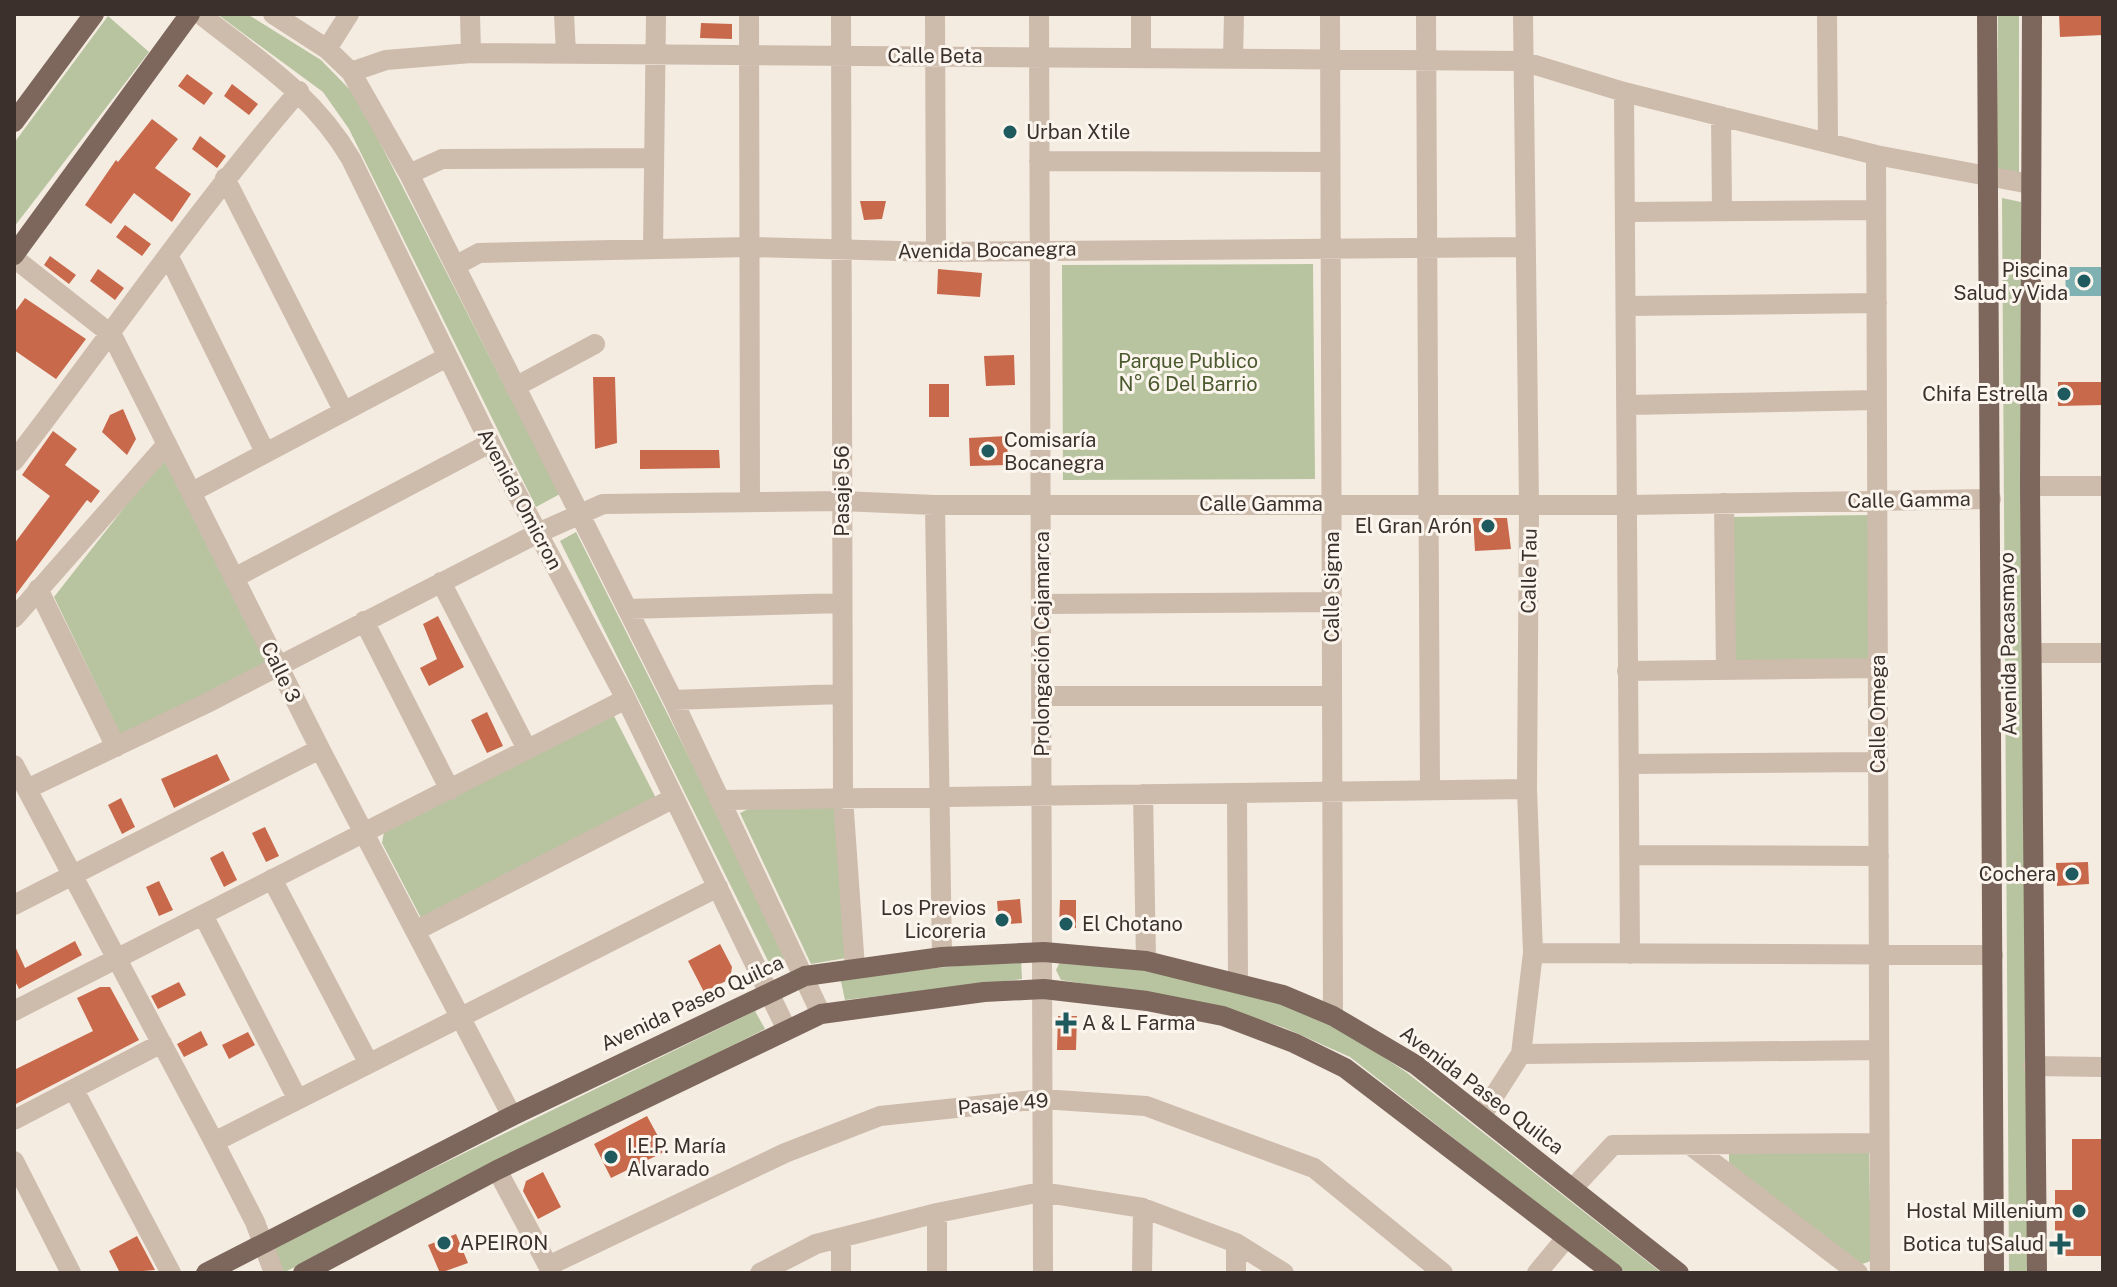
<svg xmlns="http://www.w3.org/2000/svg" width="2117" height="1287" viewBox="0 0 2117 1287" font-family="'Public Sans',sans-serif">
  <style>
    .green { fill: #b8c4a0 }
    .water { fill: #7fb0b2 }
    .building { fill: #c8694b }
    .lines { fill: none; stroke-linecap: round; stroke-linejoin: round }
    .minor { stroke: #cdbbac; stroke-width: 20 }
    .major { stroke: #7d675c; stroke-width: 20 }
    .poi-dot { fill: #1f5a5e; stroke: #fbf5ee; stroke-width: 3 }
    .labels { text-anchor: middle; stroke-width: 6; stroke-linejoin: round; paint-order: stroke }
    .street-label { font-size: 20px; fill: #3b302b; stroke: #fbf5ee }
    .poi-label { font-size: 20px; fill: #3b302b; stroke: #fbf5ee; text-anchor: end }
    .park-label { font-size: 20px; fill: #4a5a2e; stroke: #fbf5ee }
  </style>
  <rect width="100%" height="100%" fill="#f4ebe1"/>
  <path class="green" d="M217 14H247L321 60 356 96 560 494 536 507 349 129 323 92Z
    M1998 14H2019V175L1997 176Z
    M108 16 149 52 14 227V143Z
    M2002 198 2021 202 2029 1273H2009Z
    M1313 264 1315 479 1063 480 1062 265Z
    M167 453 272 659 122 738 54 597Z
    M1870 515V664L1730 667V517Z
    M576 532 789 956 771 967 560 541Z
    M613 714 657 800 422 920 382 843 384 832Z
    M842 804 852 957 811 964 740 813 755 806Z
    M1021 960 1022 979 845 1000 840 977Z
    M1060 962 1160 972 1282 1002 1350 1035 1406 1072 1662 1273H1626L1350 1057 1285 1028 1219 1006 1061 980 1056 970Z
    M755 1011 765 1029 283 1273 274 1246Z
    M1869 1150 1871 1261 1862 1264 1729 1164V1151Z"/>
  <path class="water" d="M2065 267H2103V296H2066Z"/>
  <path class="building" d="M2059 14H2103V35L2060 37Z
    M701 23 732 24V39L700 38Z
    M187 74 213 93 204 105 178 86Z
    M232 84 258 104 249 115 224 96Z
    M152 119 178 139 155 168 191 194 172 222 134 193 111 224 85 205 116 160 118 162Z
    M200 136 226 156 217 168 192 149Z
    M860 201H886L882 219 864 220Z
    M125 225 151 244 142 256 116 237Z
    M50 256 76 275 69 284 44 265Z
    M98 269 124 288 115 300 90 281Z
    M938 269 982 273 980 297 937 294Z
    M25 298 86 339 56 379 14 350V313Z
    M1014 355 1015 385 986 386 984 356Z
    M593 377H615L617 443 595 449Z
    M2058 382H2103V405L2058 406Z
    M929 384H949V417H929Z
    M123 409 136 439 127 455 102 432 110 415Z
    M53 431 77 449 65 465 100 491 91 503 87 500 14 597V544L50 496 22 475Z
    M1007 436 1008 465 970 466 969 438Z
    M640 450H719L720 468 640 469Z
    M1473 518H1507L1511 549 1475 551Z
    M438 616 464 667 429 686 420 668 437 659 423 624Z
    M487 712 503 746 487 753 471 720Z
    M217 754 230 780 174 808 161 779Z
    M121 798 135 827 122 834 108 805Z
    M265 827 279 856 266 862 252 833Z
    M223 851 237 880 224 887 210 858Z
    M2088 862 2089 884 2057 886 2056 863Z
    M159 881 173 910 159 916 146 887Z
    M1020 899 1022 923 999 925 997 901Z
    M1060 900H1076V928H1059Z
    M75 941 82 955 19 989 14 979V944L25 968Z
    M720 944 732 967 730 979 704 992 688 961Z
    M179 982 186 995 158 1009 151 996Z
    M100 987H110L139 1040 14 1105V1070L93 1031 77 998Z
    M1058 1016H1077L1076 1050H1057Z
    M201 1031 208 1045 184 1057 177 1044Z
    M248 1032 255 1045 229 1059 222 1045Z
    M647 1116 666 1151 611 1178 594 1144Z
    M2072 1139H2103V1256H2055V1190H2072Z
    M543 1172 561 1207 538 1219 523 1191 526 1181Z
    M456 1234 468 1263 440 1273 428 1245Z
    M137 1236 155 1270 120 1273 109 1251Z"/>
  <g class="lines">
    <path class="minor" d="M200 14C258 60 313 94 351 159L490 443 626 699 786 1028
      M273 14 327 49 351 72 409 174 673 700 821 1014
      M470 14 471 53
      M564 14 566 53
      M749 14 750 502
      M841 14 843 798 855 968
      M935 14 936 252
      M1039 14 1043 1273
      M1330 14 1333 1016
      M1426 14 1430 790
      M1827 14 1828 142
      M327 49 349 14
      M1141 58V14
      M1233 59 1234 14
      M351 72 386 60 471 53 1522 61 1624 92 1876 155 2030 184
      M1624 92 1630 954
      M1721 116 1722 210
      M1876 155 1880 1273
      M1039 161 1330 162
      M409 174 442 159 653 158
      M225 178 343 410
      M1626 212 1876 210
      M653 250 656 14
      M168 255 265 452
      M14 258 112 335 320 749 512 1116
      M455 266 479 253 750 247 936 252 1523 247
      M1627 306 1877 303
      M515 387 595 344
      M1628 405 1877 400
      M14 461C109 338 197 209 299 91
      M2030 486H2103
      M192 492 447 357
      M1724 503 1726 670
      M935 505 942 957
      M234 578 490 443
      M441 582 527 749
      M38 589 116 747
      M1042 604 1332 602
      M627 609 842 603
      M14 618 167 444
      M364 621 450 790
      M2033 653H2103
      M1627 671 1878 668
      M1042 696H1332
      M673 700 842 694
      M1630 764 1878 762
      M14 765 214 1142 255 1222 274 1273
      M27 789 205 704 538 533 603 504 841 501 935 505H1628L1991 499
      M1237 793 1238 982
      M1143 794 1146 961
      M721 800 1527 789
      M1631 855 1879 856
      M272 879 368 1062
      M14 905 320 749
      M203 915 297 1098
      M415 931 674 798
      M1533 953 1993 955
      M14 1011 626 699
      M1521 1054 1879 1050
      M2033 1066 2103 1067
      M74 1090 171 1273
      M1482 1115 1521 1054 1533 953 1527 789 1529 504 1523 14
      M14 1120 162 1043
      M214 1142 718 887
      M1690 1145 1858 1273
      M14 1161 71 1273
      M497 1170 552 1273
      M1573 1188 1613 1145 1879 1143
      M841 1238V1273
      M1236 1243V1273
      M548 1266 785 1153 880 1116 1042 1099 1146 1106 1314 1168 1443 1273
      M760 1273 816 1244 937 1213 1041 1192 1143 1208 1236 1243 1284 1273
      M937 1273V1213
      M1142 1273 1143 1208
      M1537 1273 1567 1237"/>
    <path class="major" d="M1987 14 1994 1273
      M2032 14 2030 486 2037 1273
      M14 122 94 14
      M14 255 190 14
      M206 1273 512 1116 805 976 942 957 1044 952 1146 961 1283 995 1333 1016 1416 1065 1679 1273
      M303 1273 497 1170 821 1014 984 992 1044 989 1147 1001 1223 1016 1294 1043 1345 1068 1613 1273"/>
  </g>
  <g class="poi-dot">
    <circle cx="1010" cy="132" r="8"/>
    <circle cx="2084" cy="281" r="8"/>
    <circle cx="2064" cy="394" r="8"/>
    <circle cx="988" cy="451" r="8"/>
    <circle cx="1488" cy="526" r="8"/>
    <circle cx="2072" cy="874" r="8"/>
    <circle cx="1002" cy="920" r="8"/>
    <circle cx="1066" cy="924" r="8"/>
    <path d="M1062 1011h8v8h8v8h-8v8h-8v-8h-8v-8h8z"/>
    <circle cx="611" cy="1157" r="8"/>
    <circle cx="2079" cy="1211" r="8"/>
    <circle cx="444" cy="1243" r="8"/>
    <path d="M2056 1232h8v8h8v8h-8v8h-8v-8h-8v-8h8z"/>
  </g>
  <g class="labels">
    <g class="street-label">
      <text x="935" y="63">Calle Beta</text>
      <text transform="translate(987 250) rotate(-1)" y="7">Avenida Bocanegra</text>
      <text transform="translate(842 491) rotate(-90)" y="7">Pasaje 56</text>
      <text transform="translate(520 499) rotate(62)" y="7">Avenida Omicron</text>
      <text transform="translate(1909 500) rotate(-1)" y="7">Calle Gamma</text>
      <text x="1261" y="511">Calle Gamma</text>
      <text transform="translate(1529 571) rotate(-89)" y="7">Calle Tau</text>
      <text transform="translate(1332 587) rotate(-90)" y="7">Calle Sigma</text>
      <text transform="translate(1042 644) rotate(-90)" y="7">Prolongación Cajamarca</text>
      <text transform="translate(2008 644) rotate(-91)" y="7">Avenida Pacasmayo</text>
      <text transform="translate(281 672) rotate(64)" y="7">Calle 3</text>
      <text transform="translate(1878 714) rotate(-90)" y="7">Calle Omega</text>
      <text transform="translate(692 1003) rotate(-25)" y="7">Avenida Paseo Quilca</text>
      <text transform="translate(1482 1090) rotate(37)" y="7">Avenida Paseo Quilca</text>
      <text transform="translate(1003 1104) rotate(-5)" y="7">Pasaje 49</text>
    </g>
    <g class="poi-label">
      <text x="1026" y="139" text-anchor="start">Urban Xtile</text>
      <text x="2068" y="277">Piscina<tspan x="2068" dy="23">Salud y Vida</tspan></text>
      <text x="2048" y="401">Chifa Estrella</text>
      <text x="1004" y="447" text-anchor="start">Comisaría<tspan x="1004" dy="23">Bocanegra</tspan></text>
      <text x="1472" y="533">El Gran Arón</text>
      <text x="2056" y="881">Cochera</text>
      <text x="986" y="915">Los Previos<tspan x="986" dy="23">Licoreria</tspan></text>
      <text x="1082" y="931" text-anchor="start">El Chotano</text>
      <text x="1082" y="1030" text-anchor="start">A &amp; L Farma</text>
      <text x="627" y="1153" text-anchor="start">I.E.P. María<tspan x="627" dy="23">Alvarado</tspan></text>
      <text x="2063" y="1218">Hostal Millenium</text>
      <text x="460" y="1250" text-anchor="start">APEIRON</text>
      <text x="2044" y="1251">Botica tu Salud</text>
    </g>
    <g class="park-label">
      <text x="1188" y="368">Parque Publico<tspan x="1188" dy="23">N° 6 Del Barrio</tspan></text>
    </g>
  </g>
  <rect width="2117" height="1287" fill="none" stroke="#3b302b" stroke-width="32"/>
</svg>
